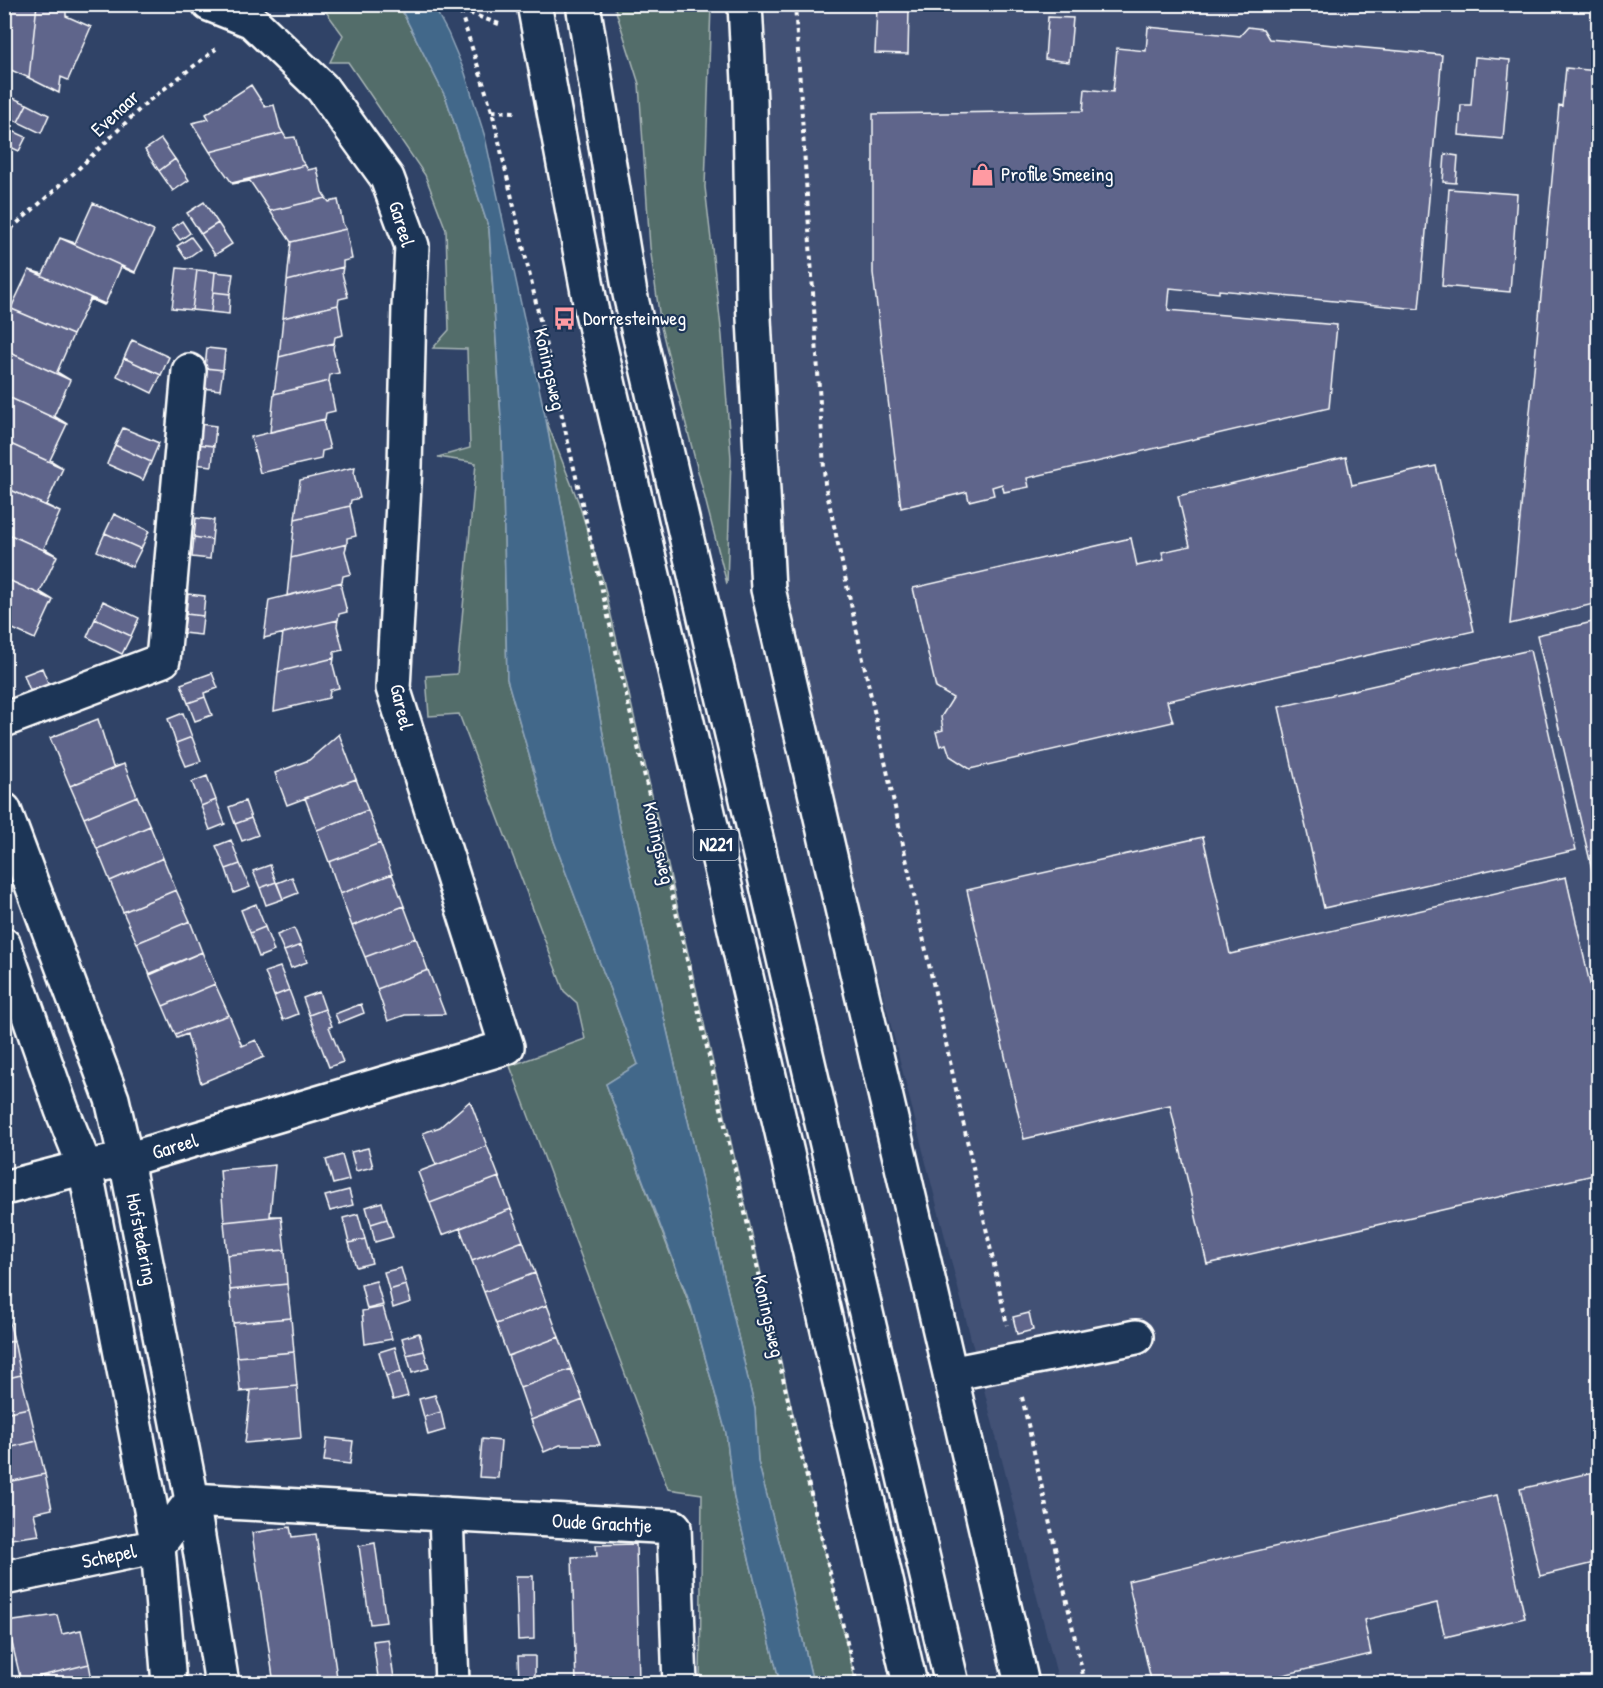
<svg xmlns="http://www.w3.org/2000/svg" width="1603" height="1688" viewBox="0 0 1603 1688" font-family="'Patrick Hand',sans-serif">
  <style>
    .built { fill: #425175 }
    .green { fill: #536d6b; stroke: #a9b6b5; stroke-width: 1.5 }
    .water { fill: #43688a; stroke: #8ea4b9; stroke-width: 1.5 }
    .building { fill: #5e658b; stroke: #fff; stroke-width: 1.5 }
    .lines { fill: none; stroke-linecap: round; stroke-linejoin: round }
    .minor-casing { stroke: #fff; stroke-width: 38 }
    .major-casing { stroke: #fff; stroke-width: 38 }
    .path { stroke: #fff; stroke-width: 4; stroke-dasharray: 4.5 4.5; stroke-linecap: butt }
    .minor { stroke: #1d3557; stroke-width: 33 }
    .major { stroke: #1d3557; stroke-width: 33 }
    .labels { text-anchor: middle; stroke-width: 4.5; stroke-linejoin: round; paint-order: stroke }
    .shield { fill: #1d3557; stroke: #bbc2cd; stroke-width: 1.5 }
    .shield-label { font-size: 18px; font-weight: bold; fill: #fff }
    .street-label { font-size: 20px; fill: #fff; stroke: #1d3557 }
    .poi-label { font-size: 20px; fill: #fff; stroke: #1d3557; text-anchor: start }
  </style>
  <rect width="100%" height="100%" fill="#304367"/>
  <filter id="ink" filterUnits="userSpaceOnUse"><feTurbulence type="fractalNoise" baseFrequency=".0167" numOctaves="2"/><feDisplacementMap in="SourceGraphic" scale="12" xChannelSelector="R" yChannelSelector="G"/><feConvolveMatrix kernelMatrix="1 2 1 2 8 2 1 2 1" color-interpolation-filters="sRGB"/></filter>
  <g filter="url(#ink)">
    <path class="built" d="M766 5H1598V1683H1059L762 521Z"/>
    <path class="green" d="M321 5H399L446 98 489 229 502 433 507 679 554 841 638 1064 606 1084 693 1314 726 1433 734 1498 780 1683H700L702 1494 668 1489 510 1066 585 1039 577 1003 564 991 459 714 429 716 426 676 457 674 476 463 438 457 470 448 467 349 433 348 449 330 446 230 425 175 348 62H330L343 35Z
      M614 5H711L705 187 722 336 731 458 727 584 661 327 650 247 639 84Z
      M546 420 578 501 603 580 823 1546 856 1683H813L784 1560 758 1462 755 1409 620 828Z"/>
    <path class="water" d="M399 5H433L448 33 465 73 485 137 546 420 620 828 755 1409 758 1462 784 1560 813 1683H780L734 1498 726 1433 691 1306 606 1084 638 1064 554 841 507 679 502 433 489 229 446 98Z"/>
    <path class="building" d="M4 4H37L29 78 4 67Z
      M37 4 66 9V16L91 27 68 80 61 77 59 93 29 78Z
      M877 8 909 9 908 54 875 53Z
      M1048 17 1073 18 1069 62 1045 59Z
      M1148 27 1240 36 1248 27 1263 29 1269 39 1442 55 1419 309 1219 290V293L1170 288 1168 310 1337 325 1329 408 1027 478 1029 487 1004 492 1002 484 992 487 994 495 969 501 967 492 901 508 873 273V114L1083 111 1085 89 1113 92 1117 48 1146 51Z
      M1475 57 1510 60 1503 139 1459 135 1461 105H1471Z
      M1566 68 1598 71V603L1510 624 1559 105 1562 106Z
      M251 85 265 107 274 105 280 128 283 133 210 152 192 123 209 119 206 114Z
      M4 94 27 104 18 122 4 115Z
      M27 104 49 115 41 133 18 122Z
      M4 127 26 137 19 151 4 144Z
      M283 133 286 138 295 137 301 160 305 165 232 183 210 152Z
      M161 139 175 159 159 171 145 150Z
      M1445 154 1458 156 1456 183 1443 182Z
      M175 159 189 180 173 191 159 171Z
      M305 165 308 170 317 168 322 192 326 198 270 211 250 181 232 184Z
      M1449 189 1517 194 1510 292 1442 286Z
      M326 198 329 202 338 200 343 224 346 229 291 242 270 211Z
      M204 202 218 223 201 234 187 213Z
      M93 203 154 231 135 272 60 238 75 243Z
      M182 221 190 233 180 240 172 229Z
      M218 223 232 244 215 255 201 234Z
      M346 229 352 259 343 261V267L287 281 291 242Z
      M191 237 200 249 186 259 177 246Z
      M60 238 135 272V273L121 267 105 304 29 270 43 274Z
      M343 267 342 273 348 297 339 299 338 305 283 318 287 281Z
      M177 268 197 270 192 310 172 308Z
      M29 270 105 304 104 305 90 299 73 335 7 307 9 305 12 306Z
      M197 270 215 272 211 312 192 310Z
      M215 272 233 274 230 294 213 292Z
      M213 292 230 294 229 314 211 312Z
      M338 305 343 335 335 337 334 343 279 357 283 318Z
      M7 307 73 335 57 372 70 380 4 350 9 339 4 337V313Z
      M132 340 169 357 161 375 124 358Z
      M334 343 333 349 339 373 330 375 329 381 274 394 279 357Z
      M207 348 225 350 223 370 205 368Z
      M4 350 70 380 54 416 67 424 4 395Z
      M124 358 161 375 152 393 117 376Z
      M205 368 223 370 220 390 202 388Z
      M329 381 335 411 326 413 325 419 270 432 274 394Z
      M4 395 67 424 50 460 63 468 4 441Z
      M325 419 324 425 330 449 322 451 321 459 260 473 251 437Z
      M199 424 216 426 214 446 197 444Z
      M123 428 159 443 151 462 115 445Z
      M4 441 63 468 46 505 60 512 4 487Z
      M197 444 214 446 212 466 194 464Z
      M115 445 151 462 143 480 107 464Z
      M1346 457 1352 485 1436 466 1474 631 1167 701 1173 722 970 769 950 756 946 744 940 746 936 732 943 730 941 717 953 698 936 688 913 588 1131 538 1137 566 1164 560 1162 552 1190 546 1178 496Z
      M355 467 354 474 360 498 351 500 350 506 295 519 300 480Z
      M4 487 60 512 44 548 57 556 4 532Z
      M350 506 356 536 347 538V544L291 558 295 519Z
      M114 514 149 531 141 549 105 533Z
      M196 518 214 520 212 540 194 537Z
      M4 532 57 556 40 592 53 600 4 578Z
      M105 533 141 549 132 567 97 551Z
      M194 537 212 540 210 559 192 557Z
      M347 544 345 551 351 574 343 576 342 582 287 596 291 558Z
      M4 578 53 600 35 639 4 625Z
      M342 582 341 588 347 612 339 614 338 620 264 638 269 600Z
      M188 594 205 596 203 616 186 614Z
      M103 601 139 618 131 636 95 619Z
      M186 614 203 616 201 635 183 633Z
      M95 619 131 636 122 654 87 637Z
      M338 620 337 626 343 650 334 652V658L278 672 283 633Z
      M1597 621 1598 626V895L1537 635Z
      M1530 650 1576 850 1324 908 1279 707Z
      M334 658 333 665 339 688 330 690 329 698 274 711 278 672Z
      M42 668 49 685 31 693 24 675Z
      M212 673 218 688 204 693 205 697 188 703 181 684Z
      M205 697 212 715 195 721 188 703Z
      M183 713 192 737 176 743 168 719Z
      M98 719 113 767 124 764 70 786 50 738Z
      M339 734 356 779 287 805 275 773 309 760Z
      M192 737 201 761 186 766 176 743Z
      M124 764 137 796 84 818 70 786Z
      M207 776 216 800 201 806 192 782Z
      M356 779 368 810 317 830 305 798Z
      M137 796 150 826 97 849 84 818Z
      M216 800 225 824 210 830 201 806Z
      M245 801 251 818 235 824 229 807Z
      M368 810 380 843 329 862 317 830Z
      M251 818 258 835 242 841 235 824Z
      M150 826 163 858 110 881 97 849Z
      M1203 837 1230 954 1566 877 1598 1020V1174L1207 1264 1170 1105 1024 1139 967 890Z
      M231 840 240 864 226 869 216 846Z
      M380 843 392 874 340 894 329 862Z
      M163 858 176 890 123 912 110 881Z
      M240 864 250 887 234 893 226 869Z
      M270 865 276 882 260 888 253 871Z
      M392 874 404 906 352 926 340 894Z
      M292 877 298 893 283 899 277 883Z
      M276 882 283 899 266 905 260 888Z
      M176 890 190 921 137 943 123 912Z
      M256 904 265 927 250 933 241 910Z
      M404 906 416 938 365 957 352 926Z
      M190 921 202 952 150 975 137 943Z
      M265 927 274 951 259 957 250 933Z
      M294 928 301 945 284 951 277 935Z
      M416 938 428 970 377 989 365 957Z
      M301 945 307 962 291 968 284 951Z
      M202 952 215 984 163 1006 149 974Z
      M280 967 289 990 274 996 265 972Z
      M428 970 445 1014 405 1015 388 1021 377 989Z
      M215 984 229 1015 175 1034 163 1006Z
      M289 990 298 1014 283 1020 274 996Z
      M319 992 325 1009 309 1015 303 998Z
      M361 1004 364 1013 339 1023 335 1014Z
      M325 1009 332 1026 329 1027 343 1062 329 1067 309 1015Z
      M229 1015 242 1046 256 1040 264 1057 201 1083 187 1034 177 1038 175 1034Z
      M470 1101 487 1146 436 1165 423 1133 440 1127Z
      M487 1146 499 1177 430 1203 418 1172Z
      M368 1148 373 1167 356 1171 351 1152Z
      M342 1155 349 1180 333 1184 326 1160Z
      M275 1165 270 1216H281L224 1222 220 1170Z
      M499 1177 511 1209 442 1235 430 1203Z
      M349 1190 353 1205 330 1211 325 1196Z
      M382 1202 387 1219 371 1224 366 1207Z
      M511 1209 523 1241 472 1261 460 1228Z
      M358 1214 365 1239 349 1243 343 1218Z
      M281 1216 285 1250 227 1255 224 1222Z
      M387 1219 393 1237 375 1242 371 1224Z
      M365 1239 372 1263 356 1267 349 1243Z
      M523 1241 535 1273 484 1292 472 1261Z
      M285 1250 287 1284 230 1290 227 1255Z
      M401 1268 406 1285 389 1290 384 1272Z
      M535 1273 547 1305 496 1324 484 1292Z
      M376 1281 383 1305 367 1309 361 1285Z
      M287 1284 291 1318 233 1323 230 1290Z
      M406 1285 411 1302 393 1308 389 1290Z
      M547 1305 559 1337 508 1356 496 1324Z
      M383 1307 392 1339 365 1344 362 1311Z
      M6 1308 14 1341 4 1343V1309Z
      M1029 1313 1033 1330 1017 1334 1013 1317Z
      M291 1318 294 1352 237 1357 233 1323Z
      M419 1333 424 1351 407 1355 402 1338Z
      M559 1337 571 1369 520 1388 508 1356Z
      M14 1341 21 1375 4 1379V1343Z
      M395 1347 401 1372 386 1376 379 1352Z
      M424 1351 429 1368 412 1373 407 1355Z
      M294 1352 297 1386 240 1391 237 1357Z
      M571 1369 583 1400 531 1420 520 1388Z
      M401 1372 408 1396 393 1400 386 1376Z
      M21 1375 29 1408 4 1413V1379Z
      M297 1386 301 1438 245 1443 251 1391 240 1392V1391Z
      M435 1395 441 1412 424 1417 419 1399Z
      M583 1400 600 1445H560L544 1452 531 1420Z
      M29 1408 37 1441 4 1449V1413Z
      M441 1412 445 1430 428 1435 424 1417Z
      M327 1438 353 1441 350 1464 324 1461Z
      M482 1439 501 1441 498 1478 479 1477Z
      M37 1441 45 1474 4 1483V1449Z
      M1598 1471V1562L1540 1576 1520 1489Z
      M45 1474 52 1509 34 1513 39 1535 4 1540V1483Z
      M1497 1495 1525 1618 1445 1637 1437 1603 1364 1620 1371 1654 1245 1684H1152L1128 1581Z
      M290 1527 292 1537 316 1534 338 1684H274L252 1533Z
      M375 1543 386 1622 370 1624 359 1546Z
      M636 1544 639 1684H576L572 1557 597 1556 596 1545Z
      M516 1576H533L534 1639 518 1640Z
      M57 1615 62 1634 81 1630 89 1664 21 1681 7 1622Z
      M388 1639 395 1684H379L373 1641Z
      M518 1656H535V1684H519Z
      M89 1664 93 1684H35L34 1679 21 1682V1681Z"/>
    <g class="lines">
      <defs>
        <path id="minor" d="M745 4 750 101 753 299 768 589 1022 1684
          M4 720 163 660 189 371
          M4 810 112 1099 126 1160 192 1500 222 1684
          M4 945 62 1110 85 1167 158 1546 169 1684
          M4 1188 85 1167 126 1160 507 1047 393 688 405 466 409 308 412 246 387 178 322 88 252 21 209 4
          M950 1374 1136 1337
          M446 1514 452 1684
          M4 1578 158 1546 192 1500 674 1527 680 1684"/>
        <path id="major" d="M534 4 591 308 910 1684
          M583 4 630 294 952 1684"/>
      </defs>
      <use href="#minor" class="minor-casing"/>
      <use href="#major" class="major-casing"/>
      <path class="path" d="M456 4 460 10 492 111 785 1387 857 1684
        M795 4 825 484 1007 1325
        M461 10 499 24
        M492 111 515 112
        M4 235 74 173 146 103 216 49
        M1022 1397 1085 1684"/>
      <use href="#minor" class="minor"/>
      <use href="#major" class="major"/>
    </g>
  </g>
  <defs>
    <symbol id="shop-bare" viewBox="-9 -9 18 18"><path d="M-5-2.5h2.3a2.7 3.5 0 0 1 5.4 0H5L5.5 6h-11ZM-1.5-2.5h3a1.5 2.3 0 0 0-3 0Z" fill="#ff9aa2" stroke="#1d3557" stroke-width="2.5" paint-order="stroke"/></symbol>
    <symbol id="bus-bare" viewBox="-9 -9 18 18"><path d="M-5-6H5V4H4V6H2V4H-2V6H-4V4H-5ZM-3.5-4V0h7V-4ZM-3.5 1.2v1.5H-2V1.2ZM2 1.2v1.5H3.5V1.2Z" fill="#ff9aa2" stroke="#1d3557" stroke-width="2.5" paint-order="stroke"/></symbol>
  </defs>
  <g fill-rule="evenodd">
    <use href="#shop-bare" x="966" y="158" width="33" height="33"/>
    <use href="#bus-bare" x="548" y="302" width="33" height="33"/>
  </g>
  <g class="labels">
    <rect class="shield" x="693.5" y="830" width="45" height="30" rx="4.5"/>
    <g class="shield-label">
      <text x="716" y="851">N221</text>
    </g>
    <g class="street-label">
      <text transform="translate(115 113) rotate(-43)" y="7">Evenaar</text>
      <text transform="translate(402 224) rotate(73)" y="7">Gareel</text>
      <text transform="translate(550 369) rotate(77)" y="7">Koningsweg</text>
      <text transform="translate(402 707) rotate(77)" y="7">Gareel</text>
      <text transform="translate(659 843) rotate(77)" y="7">Koningsweg</text>
      <text transform="translate(175 1146) rotate(-17)" y="7">Gareel</text>
      <text transform="translate(142 1239) rotate(79)" y="7">Hofstedering</text>
      <text transform="translate(769 1316) rotate(77)" y="7">Koningsweg</text>
      <text transform="translate(602 1523) rotate(3)" y="7">Oude Grachtje</text>
      <text transform="translate(109 1556) rotate(-12)" y="7">Schepel</text>
    </g>
    <g class="poi-label">
      <text x="1001" y="181">Profile Smeeing</text>
      <text x="583" y="325">Dorresteinweg</text>
    </g>
  </g>
  <rect width="1603" height="1688" fill="none" stroke="#1d3557" stroke-width="24"/>
  <rect x="12" y="12" width="1579" height="1664" fill="none" stroke="#fff" stroke-width="2" filter="url(#ink)"/>
</svg>
